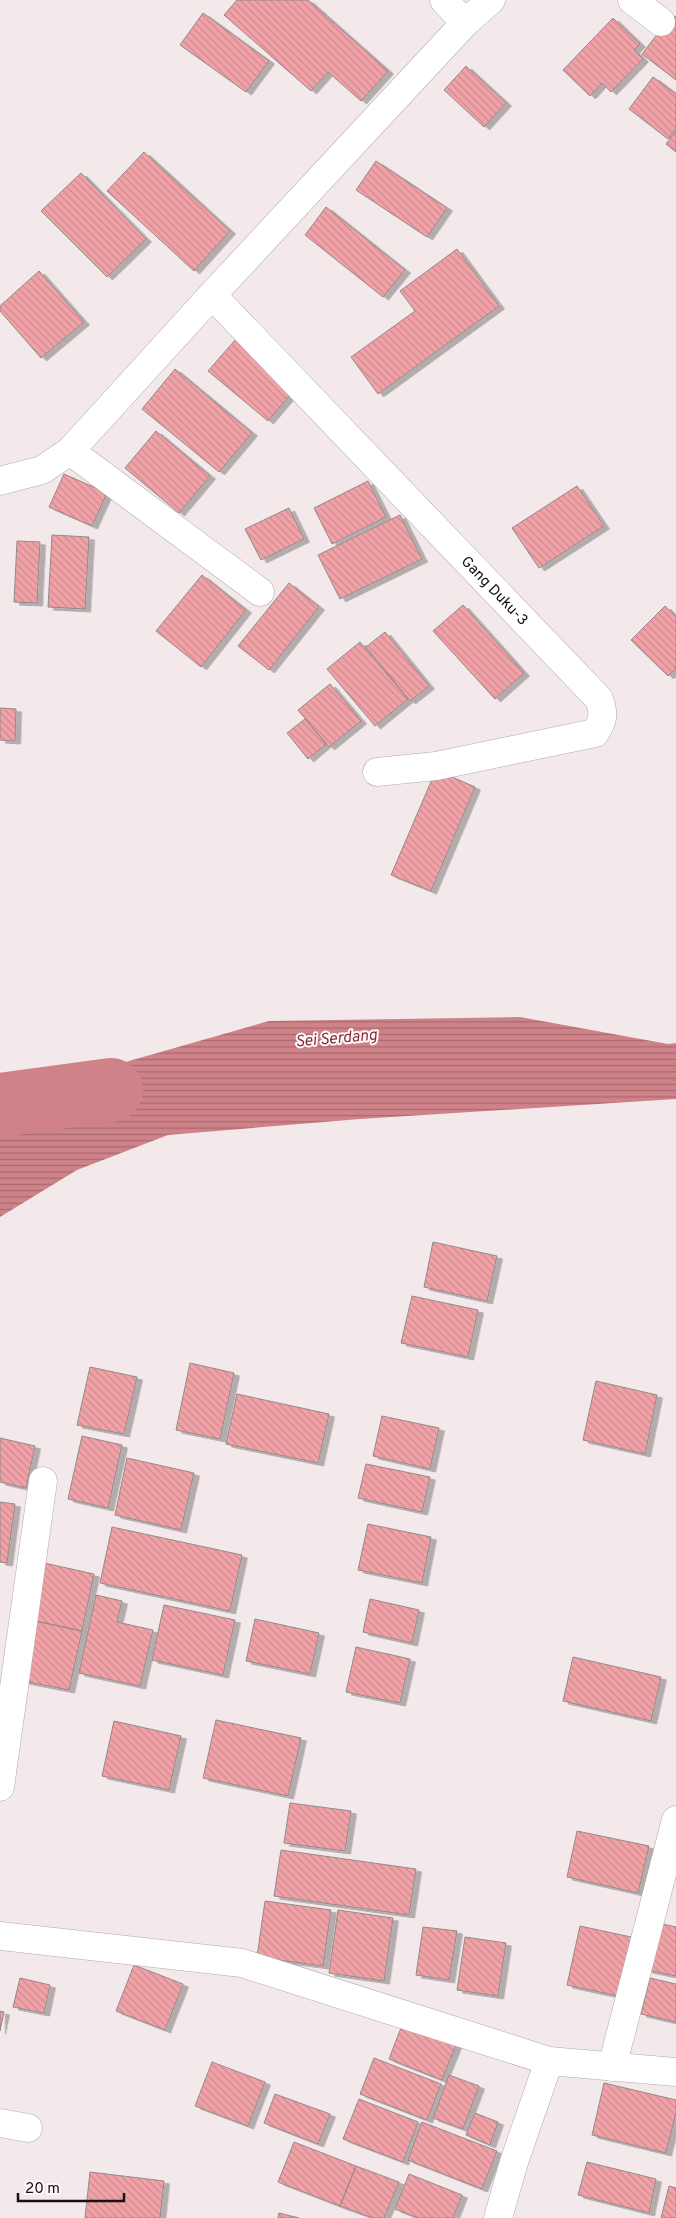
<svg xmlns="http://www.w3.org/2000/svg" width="676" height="2218" viewBox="0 0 676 2218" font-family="Overpass,sans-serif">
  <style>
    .water { fill: url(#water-rules) }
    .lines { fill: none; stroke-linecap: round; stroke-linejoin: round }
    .river { stroke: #cf8389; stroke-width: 64 }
    .building { fill: url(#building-back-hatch); stroke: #928989; filter: url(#shadow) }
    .minor-casing { stroke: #b2a9a9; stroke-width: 29 }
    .minor { stroke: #fff; stroke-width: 28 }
    .labels { text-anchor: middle; stroke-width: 4; stroke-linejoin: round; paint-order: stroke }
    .street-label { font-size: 15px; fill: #161213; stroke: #fef8f8 }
    .water-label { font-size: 16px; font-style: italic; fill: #862b39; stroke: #fef8f8 }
  </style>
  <defs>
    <pattern id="water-rules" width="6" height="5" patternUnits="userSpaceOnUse" patternTransform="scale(1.25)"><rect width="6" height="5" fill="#cf8389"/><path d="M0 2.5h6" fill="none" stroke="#a76a6f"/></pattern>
    <pattern id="building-back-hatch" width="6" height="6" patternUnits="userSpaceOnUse" patternTransform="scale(1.25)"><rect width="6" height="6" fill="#f1a2a7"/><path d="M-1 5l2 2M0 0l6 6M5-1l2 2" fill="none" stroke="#ce8a8f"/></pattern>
    <filter id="shadow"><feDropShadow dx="5.5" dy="3" stdDeviation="0" flood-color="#0004"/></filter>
  </defs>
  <rect width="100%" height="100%" fill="#f4e9ea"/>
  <path class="water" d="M520 1017 668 1044 676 1043V1099L360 1119 168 1135 77 1170 0 1217V1116L66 1079 269 1021Z"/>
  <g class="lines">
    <path class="river" d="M0 1105 111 1090"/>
  </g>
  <path class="building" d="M237 0H308L388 71 361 101 328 72 311 91 224 15Z
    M203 13 269 61 246 92 180 45Z
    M672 15 676 17V80L642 54Z
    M613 18 640 44 634 50 643 59 611 92 602 83 590 96 563 70Z
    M466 66 506 103 484 127 444 90Z
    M653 77 676 94V128L668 139 629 109Z
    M676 131V152L666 144Z
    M144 152 230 231 194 271 107 191Z
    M376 161 447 208 427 237 356 190Z
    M81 173 146 239 107 277 41 211Z
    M326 207 405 270 383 297 305 235Z
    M457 249 499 306 378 394 351 357 415 311 400 291Z
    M39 271 84 322 41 358 0 311V306Z
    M236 339 296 388 268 421 208 371Z
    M175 369 252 433 219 472 142 409Z
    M156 431 210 476 179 513 125 468Z
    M64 474 107 493 92 526 49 507Z
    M368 481 386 517 332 544 314 508Z
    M577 486 604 526 539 568 512 528Z
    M289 508 304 539 261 560 245 529Z
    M400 515 422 559 340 599 318 555Z
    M52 535 89 537 85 609 48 607Z
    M17 541 40 542 37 603 14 602Z
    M202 575 246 610 201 667 156 631Z
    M289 583 319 607 269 670 238 646Z
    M463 605 524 673 495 699 433 631Z
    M665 606 676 617V668L668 676 631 640Z
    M385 632 429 686 410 701 366 647Z
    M360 642 408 699 375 726 327 669Z
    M330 684 361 721 329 747 298 710Z
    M0 708 16 709 15 741 0 740Z
    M305 719 326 744 308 759 287 733Z
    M436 770 475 787 431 891 391 875Z
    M433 1242 497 1256 487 1301 424 1287Z
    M412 1296 478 1310 468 1357 401 1343Z
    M190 1363 234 1373 220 1439 176 1430Z
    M90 1367 137 1377 124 1434 77 1425Z
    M596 1381 657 1395 645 1454 583 1440Z
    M237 1394 329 1414 318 1463 226 1444Z
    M382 1416 439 1428 430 1469 373 1456Z
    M82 1436 122 1445 108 1508 68 1499Z
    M0 1438 35 1446 26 1488 0 1482Z
    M127 1458 194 1473 181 1530 115 1515Z
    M366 1464 430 1477 422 1512 358 1498Z
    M0 1502 15 1504 7 1563 0 1562Z
    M368 1524 431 1537 422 1583 358 1570Z
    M112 1527 242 1555 230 1611 100 1583Z
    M44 1563 94 1574 82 1631 31 1620Z
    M96 1595 122 1601 117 1622 153 1630 140 1686 79 1673Z
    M370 1599 419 1610 412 1643 363 1632Z
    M164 1605 235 1620 223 1675 152 1660Z
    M255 1619 319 1633 310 1674 246 1661Z
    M31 1620 82 1631 69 1690 18 1680Z
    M356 1647 410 1659 400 1703 346 1692Z
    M573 1657 661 1677 651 1721 563 1701Z
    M216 1720 301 1738 288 1796 203 1778Z
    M114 1721 181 1736 169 1790 102 1776Z
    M290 1803 351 1811 345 1851 284 1843Z
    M577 1831 649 1846 638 1893 567 1877Z
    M281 1850 416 1869 409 1915 274 1896Z
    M265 1901 331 1910 323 1966 257 1957Z
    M338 1910 393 1918 384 1981 329 1973Z
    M658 1923 676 1927V1976L647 1970Z
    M580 1926 631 1937 618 1996 567 1985Z
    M423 1927 457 1931 449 1980 416 1975Z
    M465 1937 506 1943 498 1996 457 1990Z
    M134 1965 183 1984 165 2030 116 2011Z
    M20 1978 50 1985 44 2013 13 2007Z
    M650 1978 676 1984V2022L641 2014Z
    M0 2011 4 2012 0 2031Z
    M404 2020 458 2040 442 2080 389 2059Z
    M374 2058 441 2084 427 2120 360 2094Z
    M212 2062 265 2082 248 2126 195 2106Z
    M449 2075 479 2086 463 2129 433 2118Z
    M604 2083 676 2100V2113L666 2153 592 2135Z
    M275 2094 330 2114 318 2144 264 2123Z
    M359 2099 418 2122 403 2162 343 2139Z
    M475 2113 498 2122 490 2145 466 2135Z
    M422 2122 497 2151 482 2189 408 2160Z
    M294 2142 356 2166 340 2206 278 2182Z
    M587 2162 656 2179 649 2213 578 2195Z
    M356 2166 399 2182 384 2218H373L340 2206Z
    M90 2172 164 2181 160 2218H85Z
    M409 2174 462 2195 453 2218H418L395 2209Z
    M669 2186 676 2188V2218H661Z
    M279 2213 299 2218H278Z"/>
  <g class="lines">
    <defs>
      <g id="minor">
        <path d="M444 0 465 23"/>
        <path d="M632 0 661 22"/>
        <path id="s1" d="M212 295 599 699C604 713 604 720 595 733L436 766 377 772"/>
        <path d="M70 451 260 592"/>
        <path d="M0 481 42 470 70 451 212 295 465 23 491 0"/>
        <path d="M0 1787 43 1481"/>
        <path d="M0 1936 242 1963 549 2061"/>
        <path d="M612 2067 676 1820"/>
        <path d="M0 2123 28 2128"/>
        <path d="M498 2218 514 2162 549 2061 676 2072"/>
      </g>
    </defs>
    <use href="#minor" class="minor-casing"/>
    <use href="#minor" class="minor"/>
  </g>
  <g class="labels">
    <g class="street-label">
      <text dy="5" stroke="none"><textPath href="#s1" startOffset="409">Gang Duku-3</textPath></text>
    </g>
    <g class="water-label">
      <text transform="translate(336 1037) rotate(-5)" y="6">Sei Serdang</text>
    </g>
  </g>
  <path d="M18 2193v8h106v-8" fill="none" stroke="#161213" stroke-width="2.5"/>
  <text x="25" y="2193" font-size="15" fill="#161213" stroke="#fef8f8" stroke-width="4" paint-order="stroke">20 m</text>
</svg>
